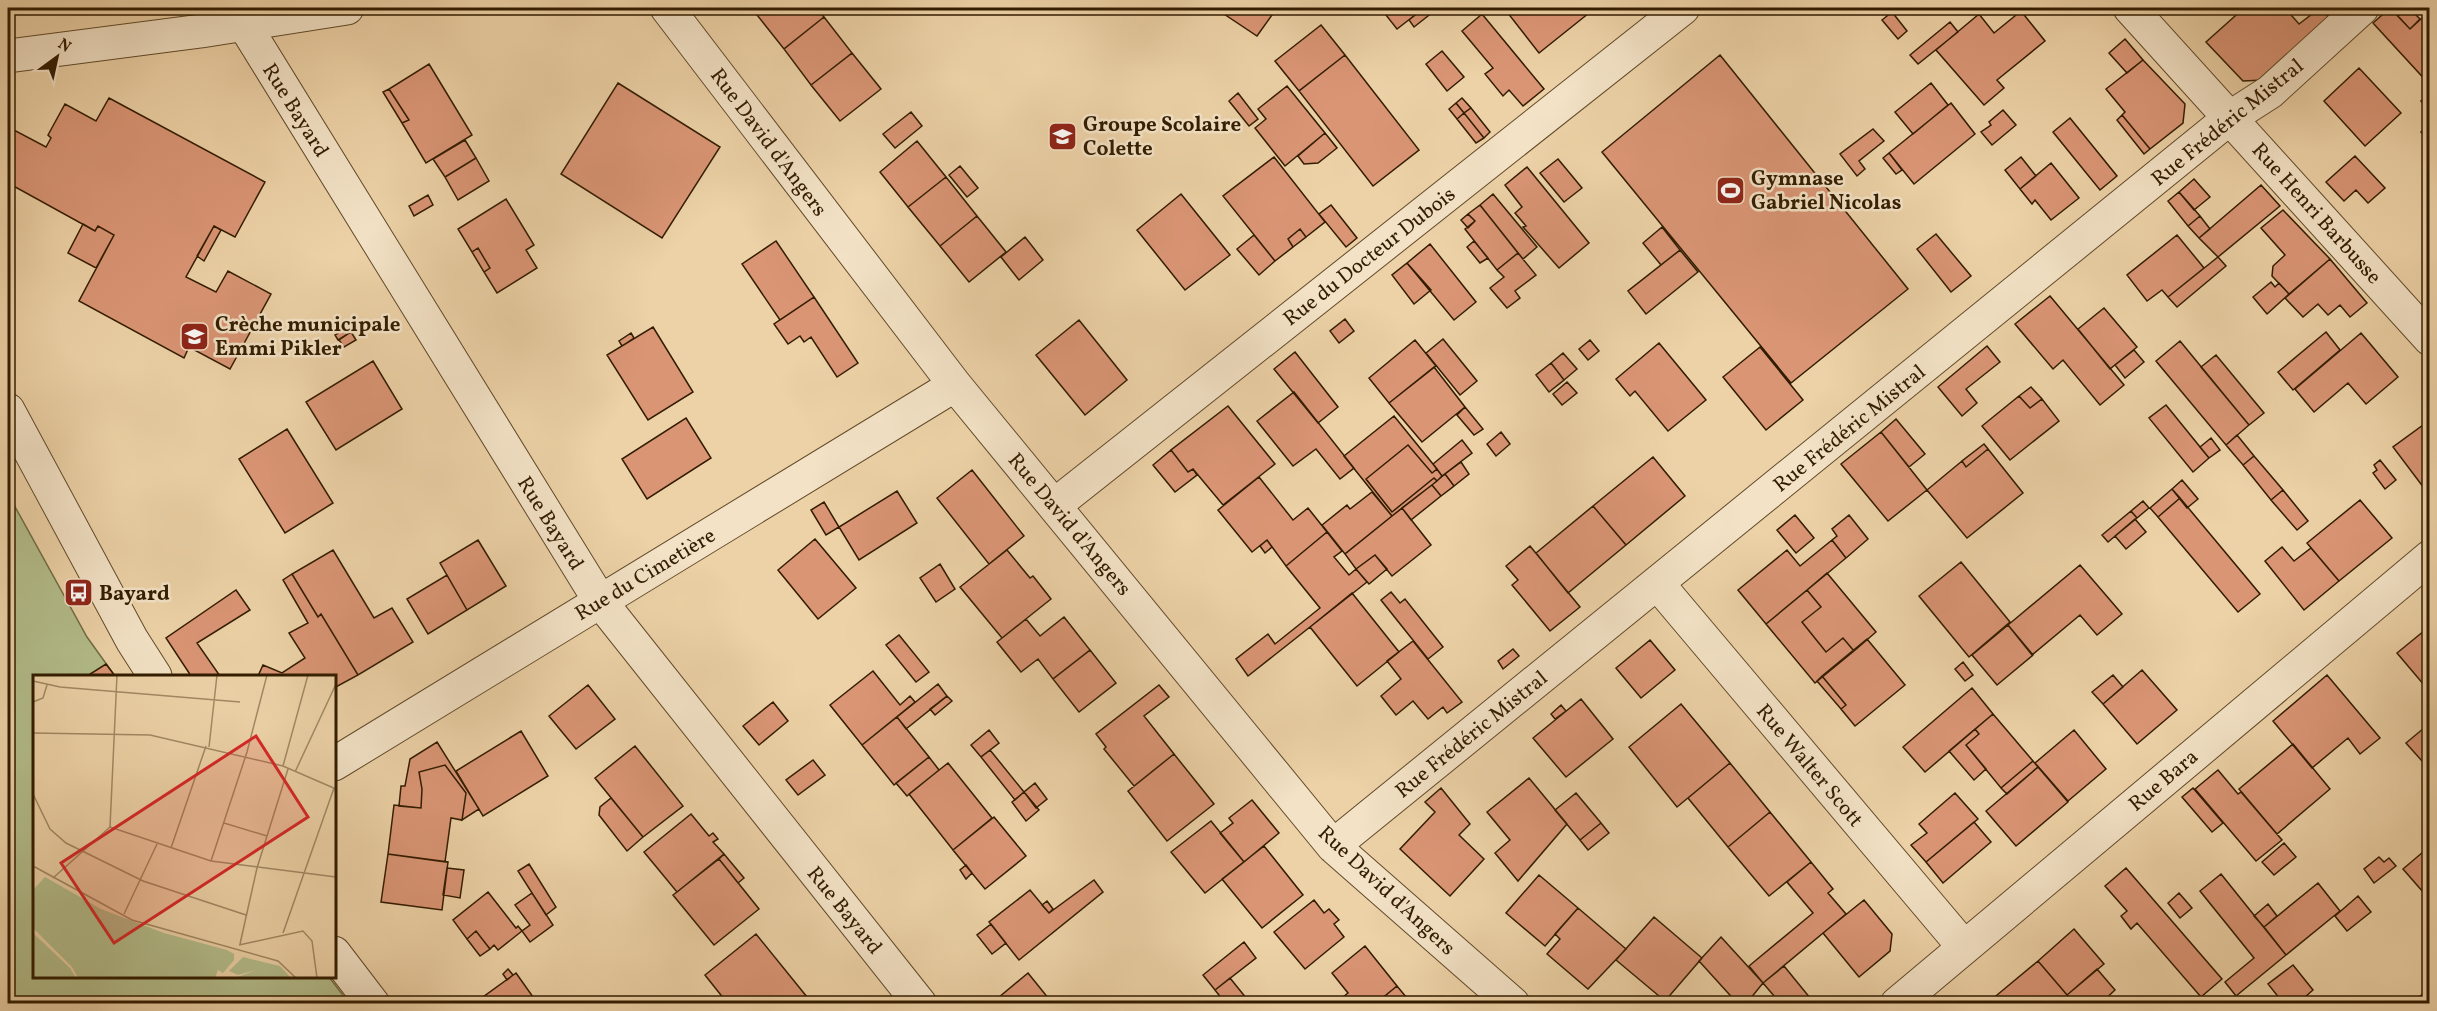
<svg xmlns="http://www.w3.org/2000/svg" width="2437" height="1011" viewBox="0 0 2437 1011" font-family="Vollkorn,serif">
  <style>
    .green { fill: #b3bd8b; stroke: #726c46; stroke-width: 1.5 }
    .building { fill: #da9575; stroke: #321c00; stroke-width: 1.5 }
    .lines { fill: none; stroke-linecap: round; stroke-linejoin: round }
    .minor-casing { stroke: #614a2a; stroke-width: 35 }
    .minor { stroke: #f3e2c6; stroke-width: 33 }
    .labels { text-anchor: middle; stroke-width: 5; stroke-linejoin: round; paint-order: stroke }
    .street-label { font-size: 21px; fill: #321c00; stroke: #f3e2c6 }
    .poi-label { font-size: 21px; font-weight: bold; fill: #321c00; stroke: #f3e2c6; text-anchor: start }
    .inset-road { fill: none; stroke: #a28964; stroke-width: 1.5 }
    .view { fill: #d62828; fill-opacity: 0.15; stroke: #d62828; stroke-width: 3 }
    .inset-edge { fill: none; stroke: #321c00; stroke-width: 3 }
  </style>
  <rect width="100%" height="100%" fill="#edd2a7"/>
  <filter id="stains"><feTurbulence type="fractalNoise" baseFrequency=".00333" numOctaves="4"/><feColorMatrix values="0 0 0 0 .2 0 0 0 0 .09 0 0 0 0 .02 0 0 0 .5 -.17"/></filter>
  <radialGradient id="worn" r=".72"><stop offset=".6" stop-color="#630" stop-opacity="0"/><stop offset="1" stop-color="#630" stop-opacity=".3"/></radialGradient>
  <path class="green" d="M8 494 87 637 115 676H34V976L329 977 349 1003H8Z"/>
  <path class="building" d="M751 8H766L757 15Z
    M766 8H816L824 17 784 49 757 15Z
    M1215 8H1277L1257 36Z
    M1385 8H1424L1397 29 1382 10Z
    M1424 8H1438L1414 27 1409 20Z
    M1513 8H1584L1589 13 1539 53 1507 12Z
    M2244 8H2285L2299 24 2320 8 2330 19 2263 80 2243 81 2206 42Z
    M2390 8 2410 29 2422 18 2430 25V85L2373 23Z
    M2409 8 2420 19 2410 29 2398 16Z
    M2021 11 2045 41 1997 80 2004 88 1984 105 1936 50 1979 14 1994 33Z
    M1892 12 1907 31 1898 39 1882 20Z
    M1482 14 1544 89 1523 106 1509 90 1503 96 1485 74 1493 68 1462 31Z
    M824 17 852 53 811 85 784 49Z
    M1950 22 1958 32 1918 64 1910 55Z
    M1321 25 1345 55 1299 91 1275 61Z
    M2125 39 2143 60 2127 73 2109 53Z
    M1442 51 1464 77 1447 91 1426 64Z
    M852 53 881 89 840 121 811 85Z
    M1345 55 1419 150 1373 186 1299 91Z
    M1720 55 1908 289 1791 383 1602 152Z
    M2143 60 2185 104 2183 123 2150 149 2122 115 2125 112 2106 89Z
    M429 64 472 135 426 163 402 123 409 120 389 89Z
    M2359 68 2401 113 2365 146 2324 101Z
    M618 83 720 147 662 238 561 174Z
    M1931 83 1948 105 1913 134 1895 112Z
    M1287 86 1325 133 1285 166 1255 128 1266 119 1258 109Z
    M389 89 409 120 402 123 383 92Z
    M1238 93 1258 119 1249 126 1229 101Z
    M2430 93V111L2421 101Z
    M109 98 265 182 235 237 214 226 186 277 216 292 228 271 271 294 230 369 189 347 184 358 79 301 114 235 98 226 95 231 8 183V143L14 130 46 147 51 138 48 135 65 104 96 121Z
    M1462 98 1471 108 1464 113 1456 103Z
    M1456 103 1464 113 1457 119 1449 109Z
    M1951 103 1975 134 1914 184 1889 153Z
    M1471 108 1490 132 1484 138 1464 113Z
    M2003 110 2016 125 1992 145 1981 132 1991 125 1989 122Z
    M911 112 922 126 895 148 883 134Z
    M1464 113 1484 138 1476 143 1457 119Z
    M2122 115 2150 149 2144 154 2117 120Z
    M2070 118 2117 176 2100 190 2053 132Z
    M2430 124V142L2421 132Z
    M1873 129 1884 141 1859 161 1865 169 1857 176 1840 154Z
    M1325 133 1337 148 1318 163 1304 164 1298 156Z
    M465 140 476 158 445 177 433 159Z
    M917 141 946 177 908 207 880 172Z
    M1889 153 1902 170 1896 174 1883 158Z
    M2355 156 2385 188 2368 203 2356 190 2344 201 2326 182Z
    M1274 157 1325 222 1306 237 1300 229 1288 239 1293 247 1275 261 1223 196Z
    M2021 157 2036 176 2020 189 2005 170Z
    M476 158 489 181 458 200 445 177Z
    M1558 159 1582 188 1564 202 1540 173Z
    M2051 163 2079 198 2051 220 2035 200 2032 204 2020 189Z
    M960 166 978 188 967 197 949 175Z
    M1527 167 1589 243 1559 268 1523 227 1526 226 1515 213 1522 207 1505 185Z
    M946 177 977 216 940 246 908 207Z
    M2194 179 2210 197 2194 210 2179 192Z
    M2261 185 2280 206 2218 257 2199 238Z
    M2179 192 2200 216 2188 226 2168 201Z
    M1181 194 1230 255 1185 290 1137 230Z
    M1493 194 1537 247 1523 259 1480 205Z
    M428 195 433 205 414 216 409 206Z
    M506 199 534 245 526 250 537 268 497 293 484 272 490 268 478 248 472 252 458 229Z
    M1331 205 1357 238 1346 247 1319 214Z
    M1480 205 1518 253 1497 270 1465 229 1475 221 1468 214Z
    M2283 210 2330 259 2289 294 2272 276 2273 266 2285 255 2261 228Z
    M1468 214 1475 221 1468 228 1461 220Z
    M977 216 1006 252 969 282 940 246Z
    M2200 216 2210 229 2199 238 2188 226Z
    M83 224 95 231 98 226 114 235 96 268 68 253Z
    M214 226 221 230 204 261 197 256Z
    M1662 227 1680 250 1661 265 1643 243Z
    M1300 229 1306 237 1293 247 1288 239Z
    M1936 234 1971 276 1951 292 1917 249Z
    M1254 235 1275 261 1259 275 1237 249Z
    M2177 235 2204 268 2168 297 2162 290 2147 301 2127 275Z
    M1025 237 1043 260 1019 280 1001 257Z
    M776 241 814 297 780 320 742 264Z
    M1474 241 1488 258 1480 263 1467 247Z
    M1430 244 1476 302 1454 320 1407 263Z
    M478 248 490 268 484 272 472 252Z
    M1680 250 1698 272 1646 314 1628 291Z
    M1518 253 1536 275 1515 291 1520 298 1507 308 1490 288 1504 277 1497 270Z
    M2218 257 2226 266 2177 307 2168 297Z
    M2330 259 2367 303 2350 317 2340 305 2328 315 2318 304 2303 317 2285 298Z
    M1407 263 1431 290 1414 304 1392 275Z
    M2271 282 2275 287 2279 283 2289 294 2267 314 2253 297Z
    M2050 296 2124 385 2100 405 2063 360 2053 369 2015 324Z
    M814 297 858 363 837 377 811 337 804 342 800 336 788 344 774 324Z
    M2104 308 2137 347 2110 369 2078 329Z
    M1345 319 1354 331 1339 343 1330 331Z
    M1079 320 1127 380 1085 415 1036 355Z
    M348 327 351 332 338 340 335 335Z
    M653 327 693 392 648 420 607 355Z
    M351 332 356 340 344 347 339 340Z
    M2326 332 2340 350 2293 390 2278 372Z
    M631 333 634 338 622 346 619 341Z
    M2361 333 2398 377 2366 404 2348 383 2314 412 2295 389Z
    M1443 339 1477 381 1460 395 1426 353Z
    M1415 340 1436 366 1389 403 1369 378Z
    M1590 340 1599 351 1588 360 1579 349Z
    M2180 341 2249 425 2226 445 2156 361Z
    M1659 343 1706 400 1668 431 1635 391 1630 396 1616 379Z
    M1987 346 2000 362 1966 389 1977 403 1962 416 1938 387Z
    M1760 347 1803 400 1766 430 1723 377Z
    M2134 350 2144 362 2125 378 2115 365Z
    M1295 352 1338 407 1318 423 1274 369Z
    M1563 353 1577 369 1564 380 1551 363Z
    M2216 355 2264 413 2249 425 2201 367Z
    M373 361 402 409 336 450 306 402Z
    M1551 363 1564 380 1549 392 1536 375Z
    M1434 367 1465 407 1422 442 1389 403Z
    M1567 382 1577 393 1562 405 1553 394Z
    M2031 387 2042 399 2030 408 2019 396Z
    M1294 392 1354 468 1340 479 1316 449 1293 466 1257 421Z
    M2019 396 2030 408 2042 399 2059 421 2010 460 1982 426Z
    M2166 405 2209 458 2193 472 2149 418Z
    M1228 406 1275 464 1223 505 1193 469 1188 472 1171 450Z
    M1465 407 1483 429 1474 435 1457 415Z
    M1394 416 1437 469 1432 473 1408 445 1366 479 1392 512 1434 478 1437 481 1392 516 1344 456Z
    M686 418 711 458 647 499 622 459Z
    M1896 419 1925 454 1909 467 1881 432Z
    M2430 420V496L2393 447Z
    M287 429 333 503 285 533 239 459Z
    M1501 432 1510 444 1496 456 1487 444Z
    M1881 432 1927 490 1888 521 1841 464Z
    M2237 435 2254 456 2243 465 2226 445Z
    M2211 438 2220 450 2209 458 2200 447Z
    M1462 440 1472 453 1442 476 1433 464Z
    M1984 444 1988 449 1966 467 1962 461Z
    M1408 445 1432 473 1437 469 1442 476 1437 481 1434 478 1392 512 1366 479Z
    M1988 449 2023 493 1967 538 1927 490 1962 461 1966 467Z
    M1171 450 1188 472 1193 469 1197 475 1175 492 1153 465Z
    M2254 456 2283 490 2271 500 2243 465Z
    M1653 457 1685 496 1626 545 1593 506Z
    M2380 460 2396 480 2385 489 2373 473 2377 470 2374 465Z
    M1461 462 1469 474 1454 486 1445 474Z
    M972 470 1024 536 989 564 937 498Z
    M1445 474 1454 486 1441 496 1432 485Z
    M1259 477 1293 520 1308 508 1327 532 1286 566 1267 540 1252 552 1218 510Z
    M2182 480 2198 499 2187 508 2172 489Z
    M1432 485 1441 496 1411 520 1402 508Z
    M2172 489 2180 498 2158 517 2150 508Z
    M2283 490 2308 521 2297 530 2271 500Z
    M897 491 917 523 859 560 839 527Z
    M1372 492 1392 516 1345 554 1322 525 1347 505 1350 509Z
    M2180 498 2260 594 2238 612 2158 517Z
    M2360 500 2392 538 2339 581 2307 543Z
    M2143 501 2149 508 2137 518 2131 511Z
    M824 502 839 527 826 535 811 510Z
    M1593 506 1626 545 1568 593 1536 553Z
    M1402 508 1431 545 1392 576 1375 555 1356 569 1345 554Z
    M2131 511 2137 518 2108 542 2102 535Z
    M1795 515 1814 538 1796 553 1777 530Z
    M1849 515 1868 539 1846 558 1832 540 1837 536 1832 529Z
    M2135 519 2146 532 2126 549 2115 536Z
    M1327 532 1342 551 1334 557 1349 575 1356 569 1367 582 1248 676 1236 659 1268 634 1275 644 1320 608 1286 566Z
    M815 539 856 588 818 619 778 570Z
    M478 540 506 586 467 610 440 563Z
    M1267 540 1272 547 1265 553 1260 546Z
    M1832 540 1846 558 1766 624 1738 590 1787 550 1800 566Z
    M1530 546 1580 607 1550 631 1512 585 1518 580 1506 566Z
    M2282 547 2294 561 2311 548 2339 581 2304 610 2265 561Z
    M333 550 374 618 392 608 413 642 358 675 321 614 318 617 292 574Z
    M1007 550 1030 578 1033 576 1051 599 1002 638 960 587Z
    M1375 555 1387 569 1369 584 1356 569Z
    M1961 562 2010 622 1969 657 1919 596Z
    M940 564 955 589 936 602 920 578Z
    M2080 565 2122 614 2097 635 2080 615 2032 655 2008 625Z
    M1827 573 1876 632 1854 651 1843 638 1826 652 1802 622 1821 607 1807 590Z
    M292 574 318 617 321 614 358 675 334 688V676H258L263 665 282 673 305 658 289 633 308 623 283 580Z
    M447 575 467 610 428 634 407 599Z
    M236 590 250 610 197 643 220 676H191L166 638Z
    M1807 590 1821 607 1802 622 1826 652 1843 638 1854 651 1815 683 1766 624Z
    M1391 592 1400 603 1405 599 1443 647 1428 659 1381 600Z
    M1352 593 1399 652 1357 686 1310 627Z
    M1064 617 1090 650 1053 679 1038 659 1021 672 997 642 1026 619 1040 636Z
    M2008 625 2033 655 1997 685 1972 655Z
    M2430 626V692L2397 653Z
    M899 635 929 672 916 682 886 645Z
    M1867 639 1905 685 1855 726 1841 709 1846 705 1822 676Z
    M1650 640 1675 670 1641 698 1616 668Z
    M1413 641 1462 702 1447 713 1443 707 1428 719 1413 701 1396 715 1381 696 1401 679 1387 661Z
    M1513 649 1519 656 1503 669 1498 661Z
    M1090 650 1116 683 1079 712 1053 679Z
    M1963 662 1973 675 1965 681 1955 669Z
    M106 664 115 676H87Z
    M2142 670 2177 710 2137 744 2103 704Z
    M873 671 900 705 910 696 915 702 862 745 830 705Z
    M2113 675 2123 687 2103 704 2092 692Z
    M2327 675 2380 738 2360 754 2348 738 2312 768 2273 721Z
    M1822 676 1846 705 1841 709 1817 681Z
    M938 684 947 696 906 729 897 717Z
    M588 685 615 719 576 749 549 716Z
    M1159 685 1169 697 1144 716 1174 754 1134 786 1104 749 1106 747 1096 734Z
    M1972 688 1993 714 1925 772 1903 747Z
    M947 696 952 701 935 715 930 709Z
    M1581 699 1613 739 1566 777 1533 738Z
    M773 702 788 721 759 745 743 726Z
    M1681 704 1730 763 1677 807 1629 747Z
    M1561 705 1566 711 1555 719 1551 714Z
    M1993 714 2033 761 2001 788 1966 745 1979 734 1975 729Z
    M897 717 929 757 894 785 862 745Z
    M2430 723V770L2406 743Z
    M1975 729 1979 734 1966 745 1986 769 1974 780 1949 751Z
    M989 730 999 743 981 757 971 745Z
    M2074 730 2106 769 2068 801 2035 763Z
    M521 731 548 776 483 816 456 771Z
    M437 742 479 809 462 820 466 793 445 765 419 772 422 789 421 808 399 806 401 786H405L410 759Z
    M2293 744 2330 789 2277 834 2239 789Z
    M635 746 683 806 643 837 595 778Z
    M990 750 1024 792 1015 800 981 757Z
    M1174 754 1214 804 1167 841 1128 791Z
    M929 757 939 770 907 796 896 783Z
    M813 760 825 775 798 795 786 780Z
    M2033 761 2038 767 2007 794 2001 788Z
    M948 763 992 818 953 850 909 794Z
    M1730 763 1770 812 1728 847 1688 798Z
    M445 765 466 793 462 820 451 818 445 862 388 854 394 805 421 808 422 789 419 772Z
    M2038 767 2068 802 2016 846 1986 811Z
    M2218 770 2238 794 2241 792 2282 840 2256 861 2195 789Z
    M1529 778 1567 824 1518 881 1495 853 1510 840 1487 812Z
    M1035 783 1047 799 1036 808 1024 792Z
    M1441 788 1470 824 1459 835 1484 859 1450 896 1400 849 1435 812 1425 802Z
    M2193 788 2223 823 2212 832 2182 797Z
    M1024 792 1039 810 1026 821 1012 802Z
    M1576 793 1601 823 1580 840 1555 810Z
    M1955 793 1978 819 1926 862 1911 845 1927 833 1919 824Z
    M611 798 643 837 627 851 599 815 600 807Z
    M1252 800 1279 833 1244 862 1220 833 1233 823 1229 818Z
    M1770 812 1811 862 1769 896 1728 847Z
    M691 814 709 836 713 833 718 839 713 842 724 854 677 892 644 852Z
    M994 817 1026 856 985 889 953 850Z
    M1211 821 1244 862 1205 893 1171 852Z
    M1974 822 1991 842 1943 883 1926 862Z
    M1601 823 1609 833 1588 850 1580 840Z
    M2284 843 2296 857 2274 875 2262 862Z
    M1264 846 1303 895 1262 928 1222 879Z
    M2430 846V900L2403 869Z
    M388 854 448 862 442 910 381 902Z
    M724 854 744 878 738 883 719 859Z
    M2379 857 2384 862 2389 858 2396 866 2374 883 2364 869Z
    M719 859 759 909 714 945 673 895Z
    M1811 862 1833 889 1828 893 1846 914 1763 983 1749 966 1813 913 1787 882Z
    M529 864 556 907 546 915 518 871Z
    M966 865 972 873 966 879 960 870Z
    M447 868 464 870 460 898 443 895Z
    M2126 868 2222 979 2201 997 2137 923 2131 929 2121 916 2127 911 2105 886Z
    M2221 874 2286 955 2236 996 2225 982 2254 958 2200 891Z
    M1539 875 1578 908 1545 946 1506 913Z
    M1094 880 1103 892 1019 960 989 922 1030 890 1049 913Z
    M2318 883 2340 911 2286 955 2264 927Z
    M488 892 516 928 518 926 522 931 498 950 494 945 490 949 476 931 467 939 453 920Z
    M532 893 553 925 530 942 522 931 530 925 515 905Z
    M2179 893 2192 908 2180 918 2168 903Z
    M2358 896 2371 912 2347 931 2335 916Z
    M1314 900 1324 913 1329 909 1339 920 1334 924 1344 937 1305 969 1274 932Z
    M1864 900 1892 934 1890 951 1859 977 1823 933Z
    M1047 901 1053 909 1049 913 1042 905Z
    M2268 904 2277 916 2264 927 2254 916Z
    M1578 908 1626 949 1588 989 1547 954 1560 939 1555 934Z
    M1654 917 1702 958 1665 1001 1616 960Z
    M991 924 1006 943 992 954 977 935Z
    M2074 929 2104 964 2067 995 2038 961Z
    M476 931 490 949 480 956 467 939Z
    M756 934 807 997 799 1004H728L705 975Z
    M1721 937 1763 983 1746 1004H1738L1699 961Z
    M1244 942 1256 958 1215 990 1203 975Z
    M1365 946 1397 986 1375 1004H1349L1343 997 1348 993 1332 973Z
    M2038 961 2074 1003 1994 1004 1991 1000Z
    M2293 965 2313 990 2297 1004H2284L2268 984Z
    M1784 966 1815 1004H1781L1763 983Z
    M508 969 513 975 507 980 503 974Z
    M2097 969 2115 990 2100 1004H2074L2067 995Z
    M516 973 538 1004H488L483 997Z
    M1028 973 1053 1004H993L992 1003Z
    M1230 978 1251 1004H1226L1215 990Z
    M1397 986 1411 1003 1416 999 1420 1004H1375Z
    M2424 993 2430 1004H2411Z"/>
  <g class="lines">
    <defs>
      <path id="minor" d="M234 8 600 601 920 1004
        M667 8 955 385 1333 846 1513 1004
        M2130 8 2430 339
        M8 56 201 31 347 8
        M8 410 132 640 155 676
        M1055 505 1683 8
        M1657 583 1964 947
        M334 764 955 385
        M1333 846 2231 117 2270 92 2362 8
        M334 953 373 1004
        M1897 1004 2430 557"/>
    </defs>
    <use href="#minor" class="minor-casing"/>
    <use href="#minor" class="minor"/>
  </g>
  <defs>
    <symbol id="school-square" viewBox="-11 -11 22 22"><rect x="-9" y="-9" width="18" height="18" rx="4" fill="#8f2418" stroke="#f3e2c6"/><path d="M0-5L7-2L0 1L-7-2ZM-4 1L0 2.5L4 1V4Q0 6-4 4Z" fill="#fff"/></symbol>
    <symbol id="stadium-square" viewBox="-11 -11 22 22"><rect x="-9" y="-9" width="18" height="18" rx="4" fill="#8f2418" stroke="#f3e2c6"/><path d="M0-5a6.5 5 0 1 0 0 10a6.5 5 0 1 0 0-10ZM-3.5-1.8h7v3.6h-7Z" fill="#fff"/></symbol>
    <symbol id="bus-square" viewBox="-11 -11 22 22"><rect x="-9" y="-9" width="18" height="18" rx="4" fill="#8f2418" stroke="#f3e2c6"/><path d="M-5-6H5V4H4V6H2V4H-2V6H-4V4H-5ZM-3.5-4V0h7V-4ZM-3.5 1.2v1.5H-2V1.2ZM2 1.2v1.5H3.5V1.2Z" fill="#fff"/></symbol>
  </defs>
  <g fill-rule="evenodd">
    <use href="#school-square" x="1046" y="120" width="33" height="33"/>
    <use href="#stadium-square" x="1714" y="174" width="33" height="33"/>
    <use href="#school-square" x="178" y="320" width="33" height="33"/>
    <use href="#bus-square" x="62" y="576" width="33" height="33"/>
  </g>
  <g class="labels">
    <g class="street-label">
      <text transform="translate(296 110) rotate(58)" y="7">Rue Bayard</text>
      <text transform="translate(2227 122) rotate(-39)" y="7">Rue Frédéric Mistral</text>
      <text transform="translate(769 142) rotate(53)" y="7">Rue David d'Angers</text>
      <text transform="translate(2317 213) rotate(48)" y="7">Rue Henri Barbusse</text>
      <text transform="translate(1369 256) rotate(-38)" y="7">Rue du Docteur Dubois</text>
      <text transform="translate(1849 428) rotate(-39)" y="7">Rue Frédéric Mistral</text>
      <text transform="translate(551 523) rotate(58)" y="7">Rue Bayard</text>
      <text transform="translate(1070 524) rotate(50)" y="7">Rue David d'Angers</text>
      <text transform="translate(645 574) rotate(-31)" y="7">Rue du Cimetière</text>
      <text transform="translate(1471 734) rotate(-39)" y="7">Rue Frédéric Mistral</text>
      <text transform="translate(1810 765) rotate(50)" y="7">Rue Walter Scott</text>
      <text transform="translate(2163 780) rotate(-40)" y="7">Rue Bara</text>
      <text transform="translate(1387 890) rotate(43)" y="7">Rue David d'Angers</text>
      <text transform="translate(845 910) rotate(51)" y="7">Rue Bayard</text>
    </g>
    <g class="poi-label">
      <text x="1083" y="131">Groupe Scolaire<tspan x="1083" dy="24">Colette</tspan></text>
      <text x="1751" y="185">Gymnase<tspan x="1751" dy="24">Gabriel Nicolas</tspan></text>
      <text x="215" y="331">Crèche municipale<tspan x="215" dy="24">Emmi Pikler</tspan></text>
      <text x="99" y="600">Bayard</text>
    </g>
  </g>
  <g transform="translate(33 675)">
    <rect width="303" height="303" fill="#edd2a7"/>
    <path d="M12 202 68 234 131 258 194 275 201 279V285L190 298 185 295 182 303H45L39 292 0 253V215ZM0 258 37 293 43 303H0ZM210 282 247 291 258 303H202L223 295 205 300 196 296Z" fill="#b3bd8b"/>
    <path class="inset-road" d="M0 6 27 12 207 27M0 27 10 23 14 10M0 58 117 60 250 91 303 114M176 72 184 0M250 91 275 0M262 97 303 9M0 119 17 154 33 168 110 206 213 240M191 148 234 161M77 152 178 186 303 202M77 152 84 0M138 173 173 71M178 186 214 77 234 0M0 191 99 245 245 286 263 303M20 203 77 152M91 239 124 169M250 258 301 113M207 269 224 193 255 94M206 270 270 256 279 266 284 303"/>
    <path class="view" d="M223 61 275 142 81 268 28 188Z"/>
    <rect width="303" height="303" class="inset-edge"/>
  </g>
  <rect width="2437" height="1011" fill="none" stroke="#edd2a7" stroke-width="30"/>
  <rect x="9" y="9" width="2419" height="993" fill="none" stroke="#321c00" stroke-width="3"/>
  <rect x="15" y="15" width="2407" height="981" fill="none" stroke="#321c00" stroke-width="1.5"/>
  <g transform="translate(57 57) rotate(33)" stroke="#f3e2c6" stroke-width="4.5" paint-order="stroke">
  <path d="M0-4.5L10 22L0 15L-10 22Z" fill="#321c00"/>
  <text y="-9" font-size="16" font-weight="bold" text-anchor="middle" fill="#321c00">N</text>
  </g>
  <rect width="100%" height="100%" filter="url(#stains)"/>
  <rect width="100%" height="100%" fill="url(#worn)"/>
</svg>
